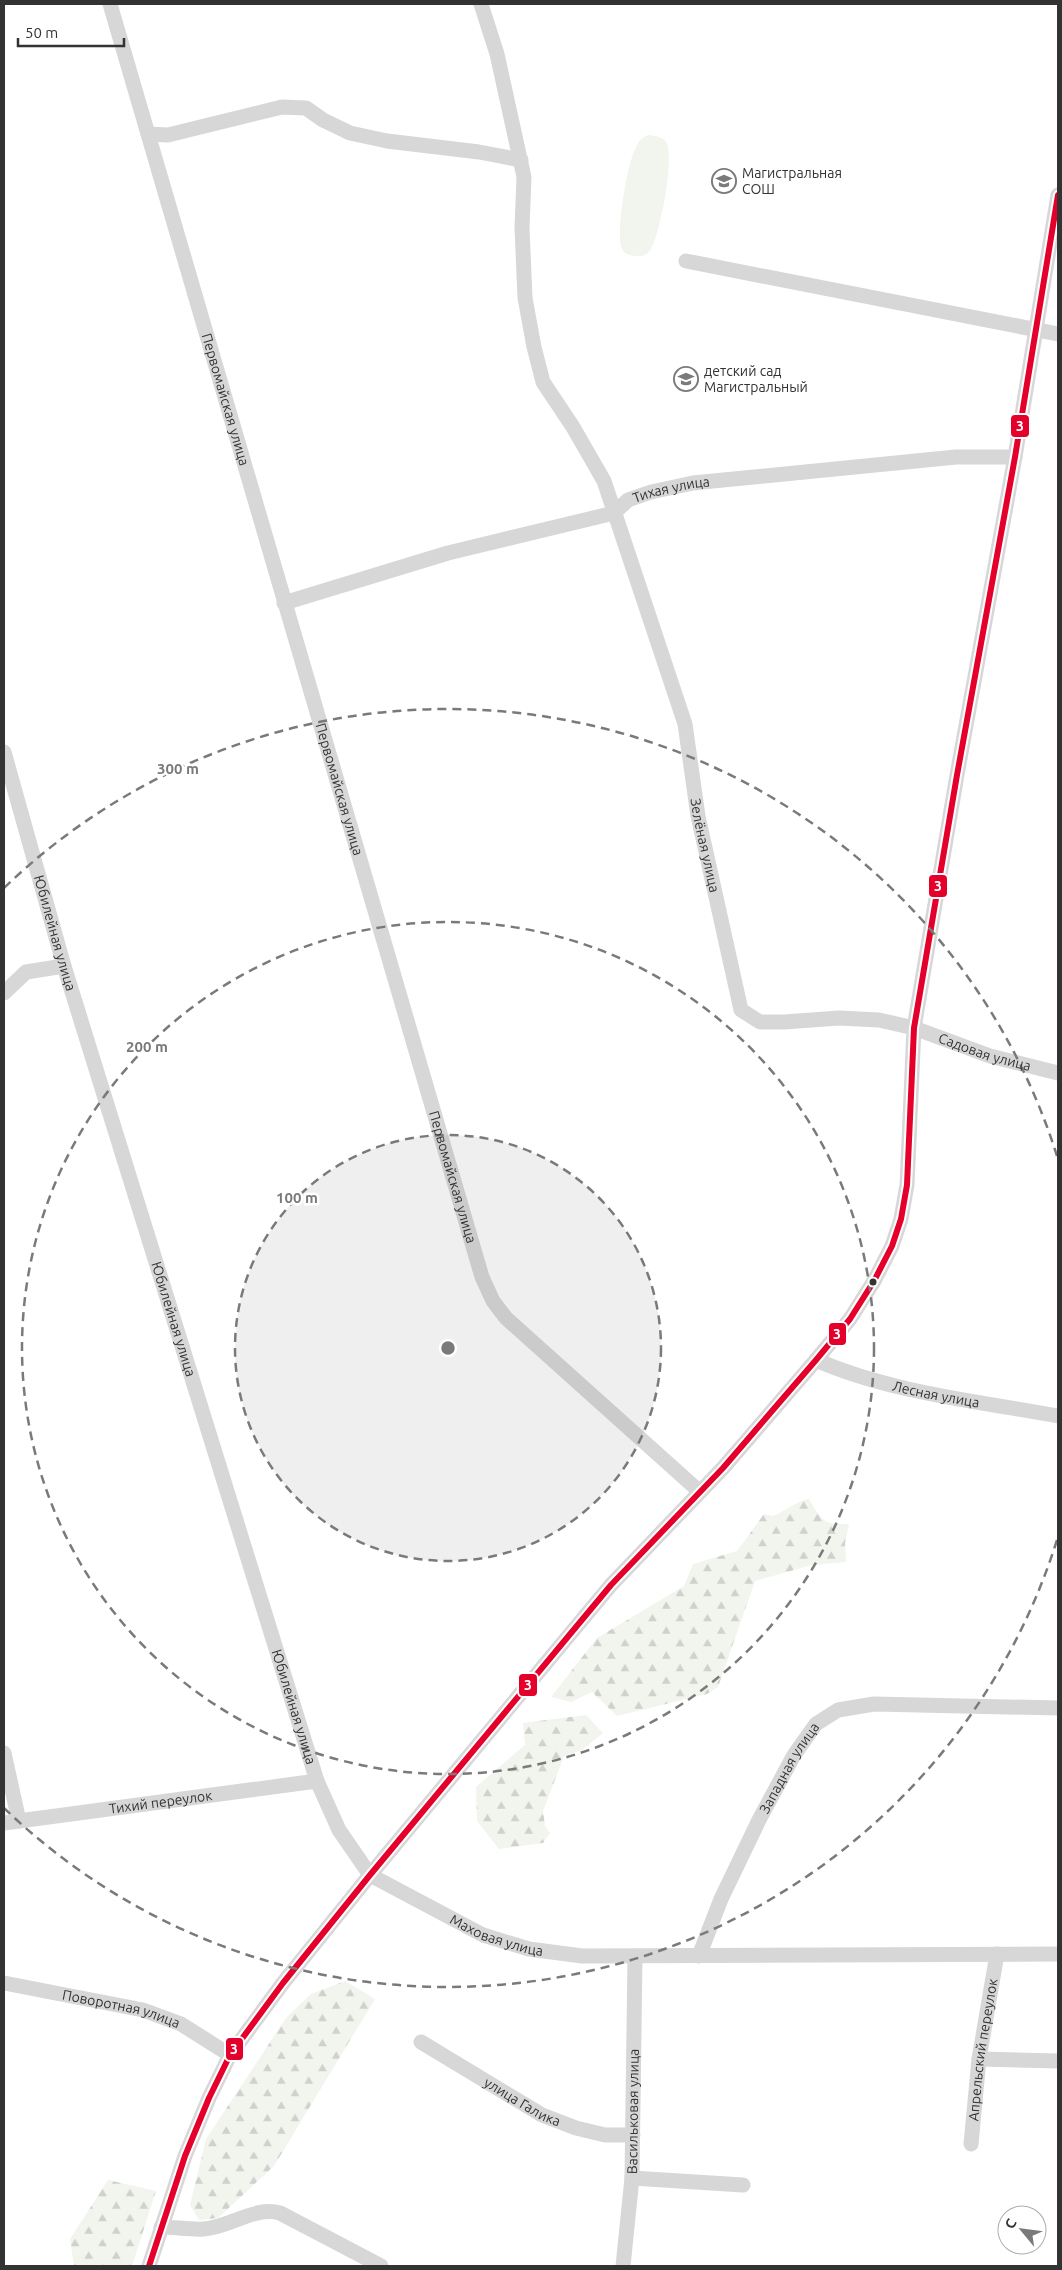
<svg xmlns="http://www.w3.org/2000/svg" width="1062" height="2270" viewBox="0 0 1062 2270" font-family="Ubuntu,sans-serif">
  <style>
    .forest { fill: url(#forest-firs) }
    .pitch { fill: #f1f5ed }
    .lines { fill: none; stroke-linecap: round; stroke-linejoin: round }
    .minor { stroke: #d7d7d7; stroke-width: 15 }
    .bus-1-casing { stroke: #fff; stroke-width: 10 }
    .bus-1 { stroke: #e4002b; stroke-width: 6 }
    .ring { fill: none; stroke: #7a7a7a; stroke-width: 2.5; stroke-dasharray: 9 6 }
    .bus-dot { fill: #333; stroke: #fff; stroke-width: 2 }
    .labels { text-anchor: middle; stroke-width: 5; stroke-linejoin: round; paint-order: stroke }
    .poi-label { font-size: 14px; fill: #333; stroke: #fff; text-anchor: start }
    .street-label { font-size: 14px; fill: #333; stroke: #fff }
    .centre { fill: #7a7a7a; stroke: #fff; stroke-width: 2.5 }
    .ring-label { font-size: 15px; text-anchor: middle; font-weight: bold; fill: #7a7a7a; stroke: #fff; stroke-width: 5; stroke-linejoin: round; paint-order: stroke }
    .line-badge { stroke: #fff; stroke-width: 2 }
    .badge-label { font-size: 14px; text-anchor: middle; font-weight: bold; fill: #fff }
  </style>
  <defs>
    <pattern id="forest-firs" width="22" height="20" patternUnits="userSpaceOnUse" patternTransform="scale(1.25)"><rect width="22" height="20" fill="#f1f5ed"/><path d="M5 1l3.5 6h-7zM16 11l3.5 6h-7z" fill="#cfd2cc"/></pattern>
  </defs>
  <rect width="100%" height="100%" fill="#fff"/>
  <path class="forest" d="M809 1499C822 1520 822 1525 849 1524L845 1543 846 1562 812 1565 755 1581 718 1687 707 1694 617 1716 592 1692 571 1702 551 1697 597 1638 684 1586 693 1564 737 1551 764 1514 773 1516C786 1511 796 1501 809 1499Z
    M586 1715 603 1733 582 1750 564 1756 543 1811 545 1826 550 1833 543 1843 499 1849 477 1821 476 1787 525 1745 523 1723Z
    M345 1981 375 1999 274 2166 218 2218 199 2220 190 2205 206 2139 286 2018 311 1994Z
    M108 2180 156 2191 132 2266H74L70 2239Z"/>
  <path class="pitch" d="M648 135C655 136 664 136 667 144 674 161 660 237 649 252 645 256 640 257 635 256 630 255 625 255 622 249 615 236 627 167 634 152 637 144 640 138 648 135Z"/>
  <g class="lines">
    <g class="minor">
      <path id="s1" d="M110 4 482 1277 493 1301 506 1318 700 1492"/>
      <path id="s2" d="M481 4 497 54 524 177 522 228 525 298 534 347 543 382 573 427 604 481 685 724 698 816 741 1010 760 1022H784L839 1018 879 1020 914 1028 990 1056 1058 1073"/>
      <path d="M148 134 168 135 282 107 306 108 323 120 350 133 387 141 479 152 521 160"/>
      <path d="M686 261 1058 334"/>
      <path id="s3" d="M284 603 448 553 614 513 628 500 651 492 693 483 956 457H1015"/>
      <path id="s4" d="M4 752 64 966 317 1781 339 1830 370 1875 483 1935 529 1949 582 1956 1058 1954"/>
      <path d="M4 993 26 972 64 966"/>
      <path id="s5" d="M816 1360C892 1393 977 1401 1058 1416"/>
      <path d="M4 1753 19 1821"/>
      <path id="s6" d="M4 1823 317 1781"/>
      <path id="s7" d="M699 1956 721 1899 759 1820 794 1755 816 1724 838 1710 874 1704 1058 1708"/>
      <path id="s8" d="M4 1983 143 2010 181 2024 230 2055"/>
      <path id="s9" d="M421 2042 542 2115 576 2128 605 2135H633"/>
      <path d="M979 2059 1058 2061"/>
      <path id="s10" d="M971 2144 979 2059 997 1954"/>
      <path d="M632 2178 743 2185"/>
      <path d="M161 2227C175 2227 190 2230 204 2229 230 2227 255 2206 280 2213L381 2266"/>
      <path d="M149 2266 185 2156 209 2098 230 2055 283 1983 370 1875 571 1633 611 1585 723 1468 816 1360 850 1319 874 1281 892 1246 901 1219 907 1185 914 1028 957 775 1015 457 1058 195"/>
      <path id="s11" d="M623 2266 632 2178 635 1956"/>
    </g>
    <defs>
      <path id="bus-1" d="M149 2266 185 2156 209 2098 230 2055 283 1983 370 1875 571 1633 611 1585 723 1468 816 1360 850 1319 874 1281 892 1246 901 1219 907 1185 914 1028 957 775 1015 457 1058 195"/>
    </defs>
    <use href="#bus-1" class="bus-1-casing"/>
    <use href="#bus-1" class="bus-1"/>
  </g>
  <circle cx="448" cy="1348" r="213" fill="#7a7a7a" fill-opacity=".12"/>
  <g class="ring">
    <circle cx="448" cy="1348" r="213"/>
    <circle cx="448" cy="1348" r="426"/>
    <path d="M1057 1540A639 639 0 0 1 4 1808M4 888A639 639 0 0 1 1057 1156"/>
  </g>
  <defs>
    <symbol id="school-ring" viewBox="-11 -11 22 22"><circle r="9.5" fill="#fff" stroke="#7a7a7a" stroke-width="1.5"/><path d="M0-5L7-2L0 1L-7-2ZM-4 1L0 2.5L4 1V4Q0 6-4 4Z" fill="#7a7a7a"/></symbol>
  </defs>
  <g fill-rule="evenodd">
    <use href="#school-ring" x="710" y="167" width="28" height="28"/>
    <use href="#school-ring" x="672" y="365" width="28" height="28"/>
  </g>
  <circle class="bus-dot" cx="873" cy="1282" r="4.5"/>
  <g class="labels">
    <g class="poi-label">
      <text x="742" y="178">Магистральная<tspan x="742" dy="16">СОШ</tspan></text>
      <text x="704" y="376">детский сад<tspan x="704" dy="16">Магистральный</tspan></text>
    </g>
    <g class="street-label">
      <text dy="5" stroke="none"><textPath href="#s1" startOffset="412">Первомайская улица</textPath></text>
      <text dy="5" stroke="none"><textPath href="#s3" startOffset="406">Тихая улица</textPath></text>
      <text dy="5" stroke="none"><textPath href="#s1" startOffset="818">Первомайская улица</textPath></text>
      <text dy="5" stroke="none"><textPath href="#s2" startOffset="881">Зелёная улица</textPath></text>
      <text dy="5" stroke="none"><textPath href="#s4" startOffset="188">Юбилейная улица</textPath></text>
      <text dy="5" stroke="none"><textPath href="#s2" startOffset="1302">Садовая улица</textPath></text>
      <text dy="5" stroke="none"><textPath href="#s1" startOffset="1222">Первомайская улица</textPath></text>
      <text dy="5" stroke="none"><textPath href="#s4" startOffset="592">Юбилейная улица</textPath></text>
      <text dy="5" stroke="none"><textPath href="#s5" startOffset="125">Лесная улица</textPath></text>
      <text dy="5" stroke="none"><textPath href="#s4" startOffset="998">Юбилейная улица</textPath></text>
      <text dy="5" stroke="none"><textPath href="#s7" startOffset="209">Западная улица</textPath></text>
      <text dy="5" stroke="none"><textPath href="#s6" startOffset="158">Тихий переулок</textPath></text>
      <text dy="5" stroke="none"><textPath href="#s4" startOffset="1325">Маховая улица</textPath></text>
      <text dy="5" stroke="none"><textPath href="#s8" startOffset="120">Поворотная улица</textPath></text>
      <text dy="5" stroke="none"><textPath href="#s10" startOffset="95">Апрельский переулок</textPath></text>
      <text dy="5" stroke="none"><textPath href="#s9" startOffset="118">улица Галика</textPath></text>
      <text dy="5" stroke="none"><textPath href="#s11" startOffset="155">Васильковая улица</textPath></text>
    </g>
  </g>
  <circle cx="448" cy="1348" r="8" class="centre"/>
  <g class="ring-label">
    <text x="178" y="774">300 m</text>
    <text x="147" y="1052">200 m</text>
    <text x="297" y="1203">100 m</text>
  </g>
  <g class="line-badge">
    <rect x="1010" y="414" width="20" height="24" rx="5" fill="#e4002b"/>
    <rect x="928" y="874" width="20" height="24" rx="5" fill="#e4002b"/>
    <rect x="828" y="1322" width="19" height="24" rx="5" fill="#e4002b"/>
    <rect x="518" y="1673" width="20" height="24" rx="5" fill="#e4002b"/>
    <rect x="225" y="2037" width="19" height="24" rx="5" fill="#e4002b"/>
  </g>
  <g class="badge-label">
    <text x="1020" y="431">3</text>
    <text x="938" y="891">3</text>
    <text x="837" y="1339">3</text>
    <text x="528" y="1690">3</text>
    <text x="234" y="2054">3</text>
  </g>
  <rect width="1062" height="2270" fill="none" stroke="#333333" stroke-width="10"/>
  <g transform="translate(1022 2230) rotate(299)"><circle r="24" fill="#ffffff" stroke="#adadad"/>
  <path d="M0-4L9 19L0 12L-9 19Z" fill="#7a7a7a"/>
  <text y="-8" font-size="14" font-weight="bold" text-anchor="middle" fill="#333333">С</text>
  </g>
  <path d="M18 38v8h106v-8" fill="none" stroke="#333333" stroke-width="2.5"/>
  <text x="25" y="38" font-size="15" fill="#333333" stroke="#ffffff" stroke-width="4" paint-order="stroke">50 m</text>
</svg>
